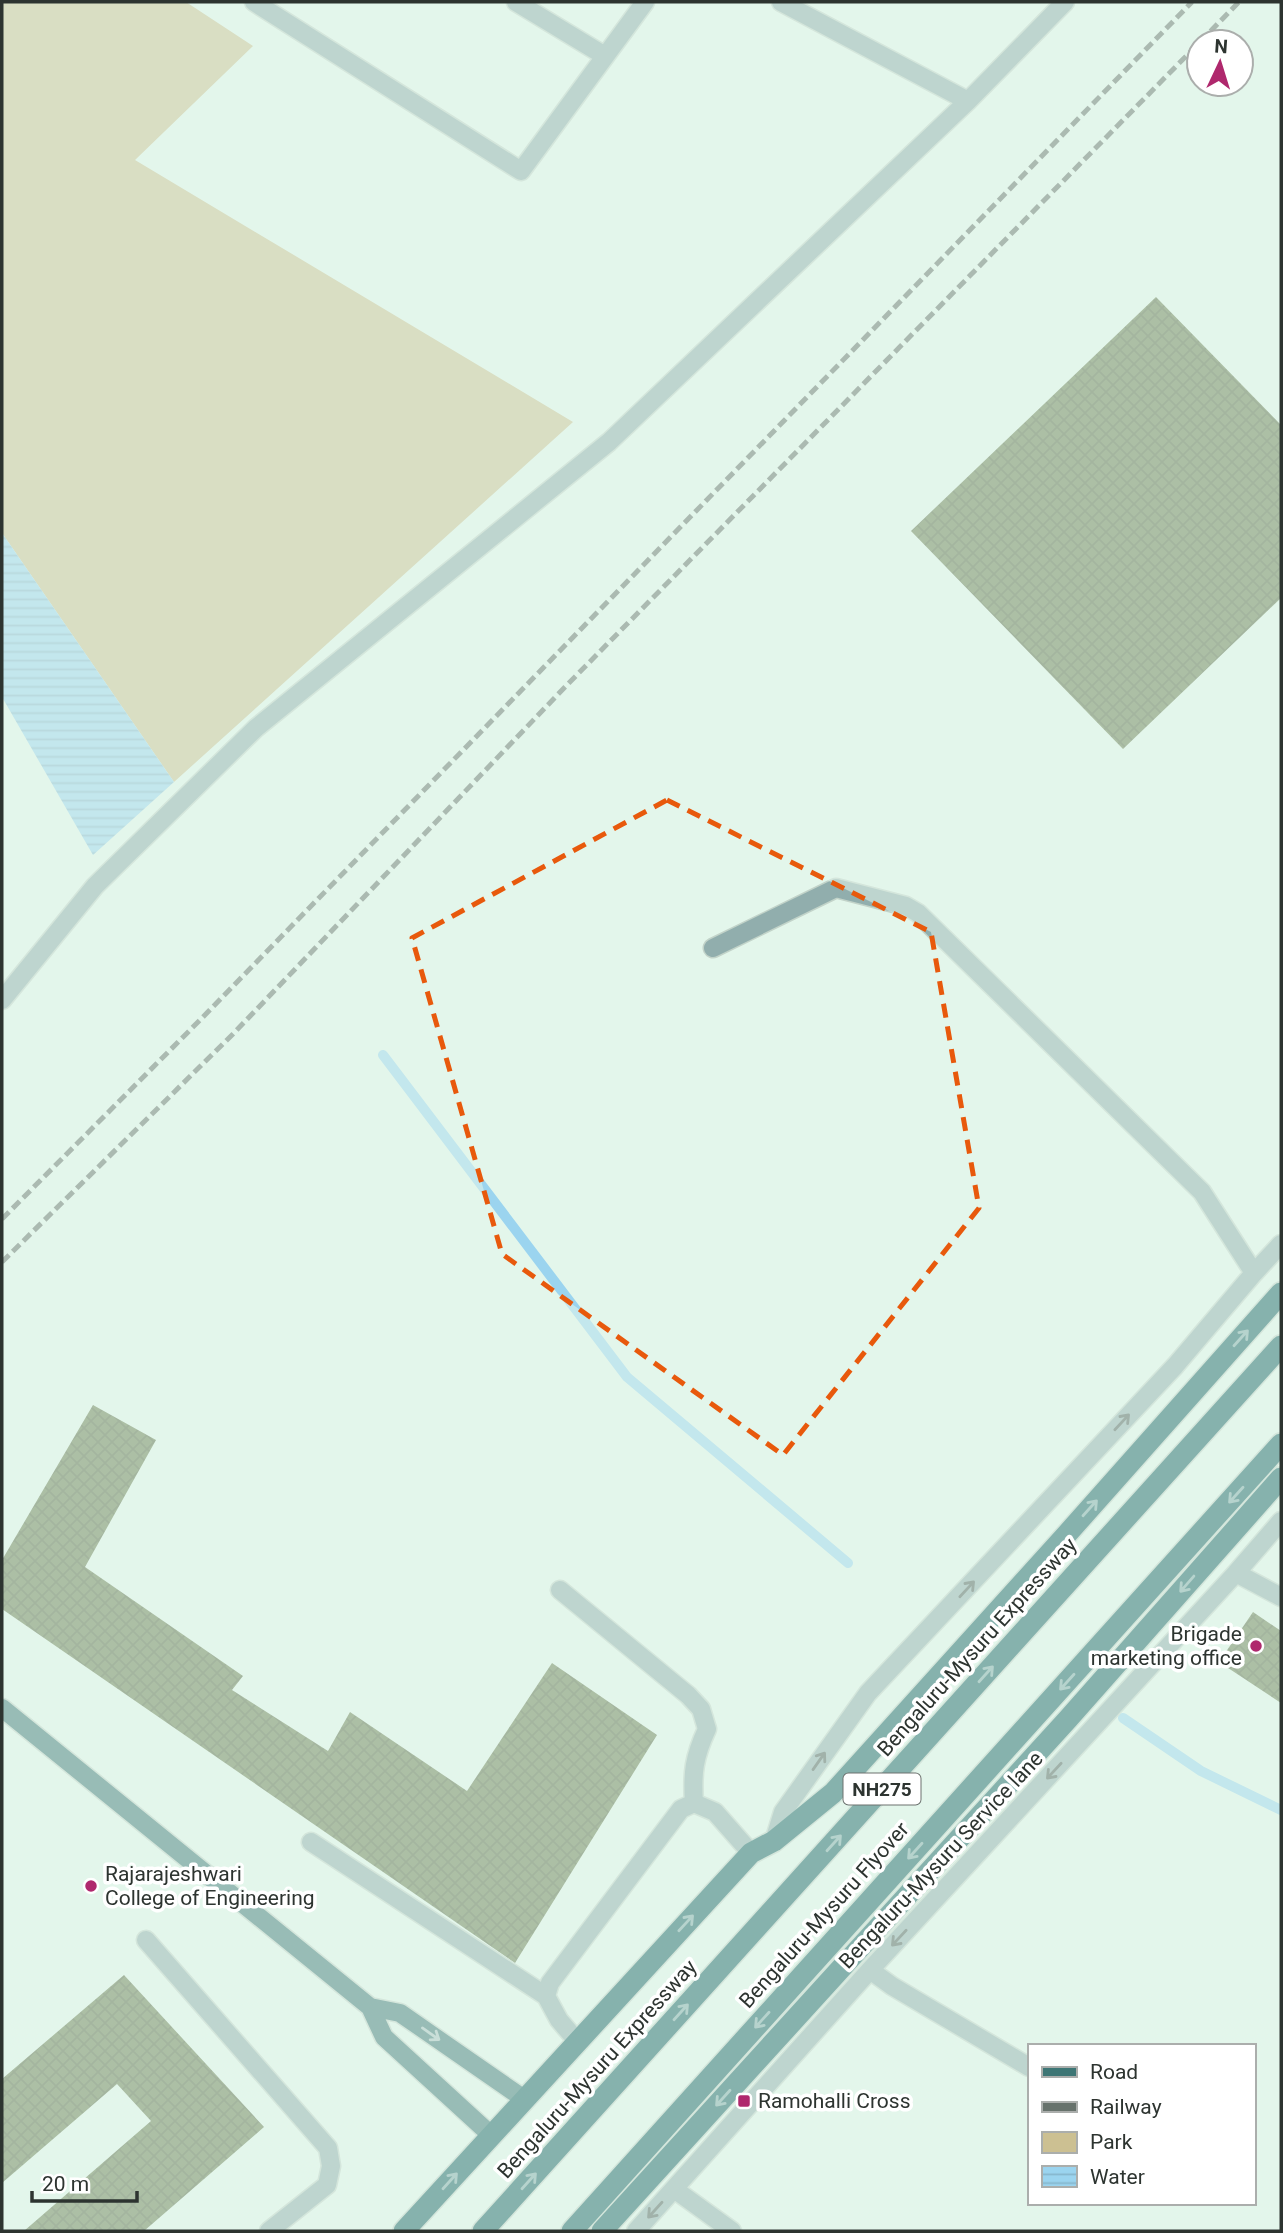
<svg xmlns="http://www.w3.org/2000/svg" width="1283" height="2233" viewBox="0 0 1283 2233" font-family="Roboto,sans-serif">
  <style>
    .green { fill: #ccc092 }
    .water { fill: url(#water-rules) }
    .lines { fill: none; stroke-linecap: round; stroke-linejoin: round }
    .stream { stroke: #9bd4ef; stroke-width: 10 }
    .building { fill: url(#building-cross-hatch) }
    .minor-casing { stroke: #c2d3c9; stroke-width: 21 }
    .major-casing { stroke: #c2d3c9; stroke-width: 21 }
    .highway-casing { stroke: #c2d3c9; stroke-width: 24 }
    .minor { stroke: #91aead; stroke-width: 18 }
    .major { stroke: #3d7675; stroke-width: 18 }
    .highway { stroke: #166162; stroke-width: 21 }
    .rail { stroke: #67726c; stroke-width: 5; stroke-dasharray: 10 5; stroke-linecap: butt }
    .oneway { stroke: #7fa8a9 }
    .oneway2 { stroke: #505f5c }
    .oneway3 { stroke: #a8c1c1 }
    .marked { fill: none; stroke: #e8590c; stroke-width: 5; stroke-dasharray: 14 9; stroke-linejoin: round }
    .poi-dot { fill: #af286d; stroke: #fff; stroke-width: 2.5 }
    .labels { text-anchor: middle; stroke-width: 7; stroke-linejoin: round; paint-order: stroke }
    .shield { fill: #fff; stroke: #6c716e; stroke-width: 2 }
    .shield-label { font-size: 19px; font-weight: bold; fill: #2d3430 }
    .poi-label { font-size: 21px; fill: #2d3430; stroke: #fff; text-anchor: start }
    .street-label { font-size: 21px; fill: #2d3430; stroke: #fff }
  </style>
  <defs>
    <pattern id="water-rules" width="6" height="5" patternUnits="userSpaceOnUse" patternTransform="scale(1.75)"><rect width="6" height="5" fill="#9bd4ef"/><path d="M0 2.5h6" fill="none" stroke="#86b7cd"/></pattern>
    <pattern id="building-cross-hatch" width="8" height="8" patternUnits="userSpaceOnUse" patternTransform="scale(1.75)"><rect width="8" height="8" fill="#697d51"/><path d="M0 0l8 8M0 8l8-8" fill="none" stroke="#576744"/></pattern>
  </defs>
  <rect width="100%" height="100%" fill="#e3f6eb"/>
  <path class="green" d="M2 2H186L253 46 135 160 573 422 174 782 2 533Z"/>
  <path class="water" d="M2 533 174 782 93 855 2 697Z"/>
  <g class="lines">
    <path class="stream" d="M383 1055 627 1377 848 1563
      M1123 1718 1201 1771 1281 1810"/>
  </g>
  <path class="building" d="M1156 297 1281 425V598L1123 749 911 531Z
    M93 1405 156 1440 85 1567 243 1676 232 1690 328 1751 350 1712 467 1791 552 1663 657 1735 515 1963 2 1609V1560Z
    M1253 1612 1281 1631V1703L1219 1662Z
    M124 1975 264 2127 144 2231H24L151 2121 117 2084 2 2183V2079Z"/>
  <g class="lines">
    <defs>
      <path id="minor" d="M254 2 521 171 645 2
        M516 2 605 56
        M781 2 968 101
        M713 948 836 888 906 906 918 913 1202 1192 1254 1273
        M2 1000 95 886 256 728 609 442 968 101 1065 2
        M1236 1573 1281 1597
        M560 1590 688 1695 701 1709 707 1729C694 1757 692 1773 694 1803
        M774 1841 783 1812 868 1693 1175 1366 1254 1273 1281 1244
        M311 1842 546 1996
        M146 1940 328 2148 331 2166 327 2185 269 2231
        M870 1970 892 1986 1029 2067
        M577 2041 559 2020 546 1996 550 1983 681 1809 694 1803 715 1812 751 1853
        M674 2189 732 2231
        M636 2231 870 1970 1236 1573 1281 1521"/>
      <path id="major" d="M2 1708 370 2007 384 2037 491 2135
        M370 2007 400 2013 524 2099"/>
      <path id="highway" d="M404 2231 751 1853 774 1841 833 1793 1067 1534 1281 1293
        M483 2231 1281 1346
        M572 2231 1281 1444
        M602 2231 1068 1719 1281 1478"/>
    </defs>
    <use href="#minor" class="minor-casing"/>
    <use href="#major" class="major-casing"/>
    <use href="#highway" class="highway-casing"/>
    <use href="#minor" class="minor"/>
    <use href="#major" class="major"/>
    <use href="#highway" class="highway"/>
    <path class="rail" d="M1200 42 1239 2
      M2 1219 202 1018 1192 2
      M2 1262 233 1034 565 687 1199 43"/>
  </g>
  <defs><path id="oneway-shaft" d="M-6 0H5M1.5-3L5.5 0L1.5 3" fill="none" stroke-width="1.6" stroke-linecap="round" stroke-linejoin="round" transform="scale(1.75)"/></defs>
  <g class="oneway">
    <use href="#oneway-shaft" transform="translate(1241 1338) rotate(-48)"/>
    <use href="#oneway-shaft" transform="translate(1236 1495) rotate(132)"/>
    <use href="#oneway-shaft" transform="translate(1090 1508) rotate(-48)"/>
    <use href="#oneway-shaft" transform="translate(1187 1584) rotate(131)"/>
    <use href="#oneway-shaft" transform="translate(986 1674) rotate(-48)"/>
    <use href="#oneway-shaft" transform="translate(1067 1682) rotate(132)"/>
    <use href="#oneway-shaft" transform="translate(834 1843) rotate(-48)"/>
    <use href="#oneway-shaft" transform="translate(915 1851) rotate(132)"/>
    <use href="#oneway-shaft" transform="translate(686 1923) rotate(-47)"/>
    <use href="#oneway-shaft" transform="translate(681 2012) rotate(-48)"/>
    <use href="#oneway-shaft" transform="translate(762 2020) rotate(132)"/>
    <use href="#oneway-shaft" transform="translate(723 2098) rotate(132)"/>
    <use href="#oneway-shaft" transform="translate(450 2181) rotate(-48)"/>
    <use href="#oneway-shaft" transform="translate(529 2181) rotate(-48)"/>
  </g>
  <g class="oneway2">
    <use href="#oneway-shaft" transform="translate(1122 1422) rotate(-47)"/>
    <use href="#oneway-shaft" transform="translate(967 1589) rotate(-47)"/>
    <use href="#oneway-shaft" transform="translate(819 1761) rotate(-55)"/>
    <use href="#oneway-shaft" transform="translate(1054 1771) rotate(133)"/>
    <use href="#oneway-shaft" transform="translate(899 1938) rotate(133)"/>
    <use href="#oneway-shaft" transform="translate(655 2210) rotate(132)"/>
  </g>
  <use class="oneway3" href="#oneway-shaft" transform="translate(431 2034) rotate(35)"/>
  <path d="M0 0H1283V2233H0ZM667 800 931 932 979 1208 783 1455 502 1254 412 938Z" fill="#e3f6eb" fill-opacity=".55" fill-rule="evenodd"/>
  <path class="marked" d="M667 800 931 932 979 1208 783 1455 502 1254 412 938Z"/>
  <g class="poi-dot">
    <circle cx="1256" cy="1646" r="7"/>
    <circle cx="91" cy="1886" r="7"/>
    <rect x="737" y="2094" width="14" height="14" rx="3.5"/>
  </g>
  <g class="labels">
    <rect class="shield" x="843.5" y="1773.5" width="77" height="31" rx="5"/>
    <g class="shield-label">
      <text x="882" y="1796">NH275</text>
    </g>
    <g class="poi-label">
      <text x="1242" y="1641" text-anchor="end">Brigade<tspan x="1242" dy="24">marketing office</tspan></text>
      <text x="105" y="1881">Rajarajeshwari<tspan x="105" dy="24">College of Engineering</tspan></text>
      <text x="758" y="2108">Ramohalli Cross</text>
    </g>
    <g class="street-label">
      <text transform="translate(977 1647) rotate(-48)" y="7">Bengaluru-Mysuru Expressway</text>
      <text transform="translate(941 1860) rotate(-47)" y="7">Bengaluru-Mysuru Service lane</text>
      <text transform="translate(824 1915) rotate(-48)" y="7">Bengaluru-Mysuru Flyover</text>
      <text transform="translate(597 2069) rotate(-48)" y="7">Bengaluru-Mysuru Expressway</text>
    </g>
  </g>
  <rect width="1283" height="2233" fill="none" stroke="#2d3430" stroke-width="7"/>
  <rect x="1028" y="2044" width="228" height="161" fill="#ffffff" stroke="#abaeac" stroke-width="2"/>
  <rect x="1042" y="2067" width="35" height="10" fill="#3d7675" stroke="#abaeac" stroke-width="2"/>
  <text x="1090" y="2079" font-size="21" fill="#2d3430">Road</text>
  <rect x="1042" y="2102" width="35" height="10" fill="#67726c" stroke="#abaeac" stroke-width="2"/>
  <text x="1090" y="2114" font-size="21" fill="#2d3430">Railway</text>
  <rect x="1042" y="2132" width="35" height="21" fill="#ccc092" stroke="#abaeac" stroke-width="2"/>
  <text x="1090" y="2149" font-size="21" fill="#2d3430">Park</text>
  <rect x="1042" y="2166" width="35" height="21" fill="url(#water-rules)" stroke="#abaeac" stroke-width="2"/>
  <text x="1090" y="2184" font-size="21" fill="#2d3430">Water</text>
  <g transform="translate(1220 63) rotate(4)"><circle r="33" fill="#ffffff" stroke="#abaeac" stroke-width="2"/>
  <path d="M0-5L12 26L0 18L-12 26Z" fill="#af286d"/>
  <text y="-10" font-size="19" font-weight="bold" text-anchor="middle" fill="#2d3430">N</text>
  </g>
  <path d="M32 2191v10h105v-10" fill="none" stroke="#2d3430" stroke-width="3.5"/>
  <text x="42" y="2191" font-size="21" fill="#2d3430" stroke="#ffffff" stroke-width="5" paint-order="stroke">20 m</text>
</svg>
